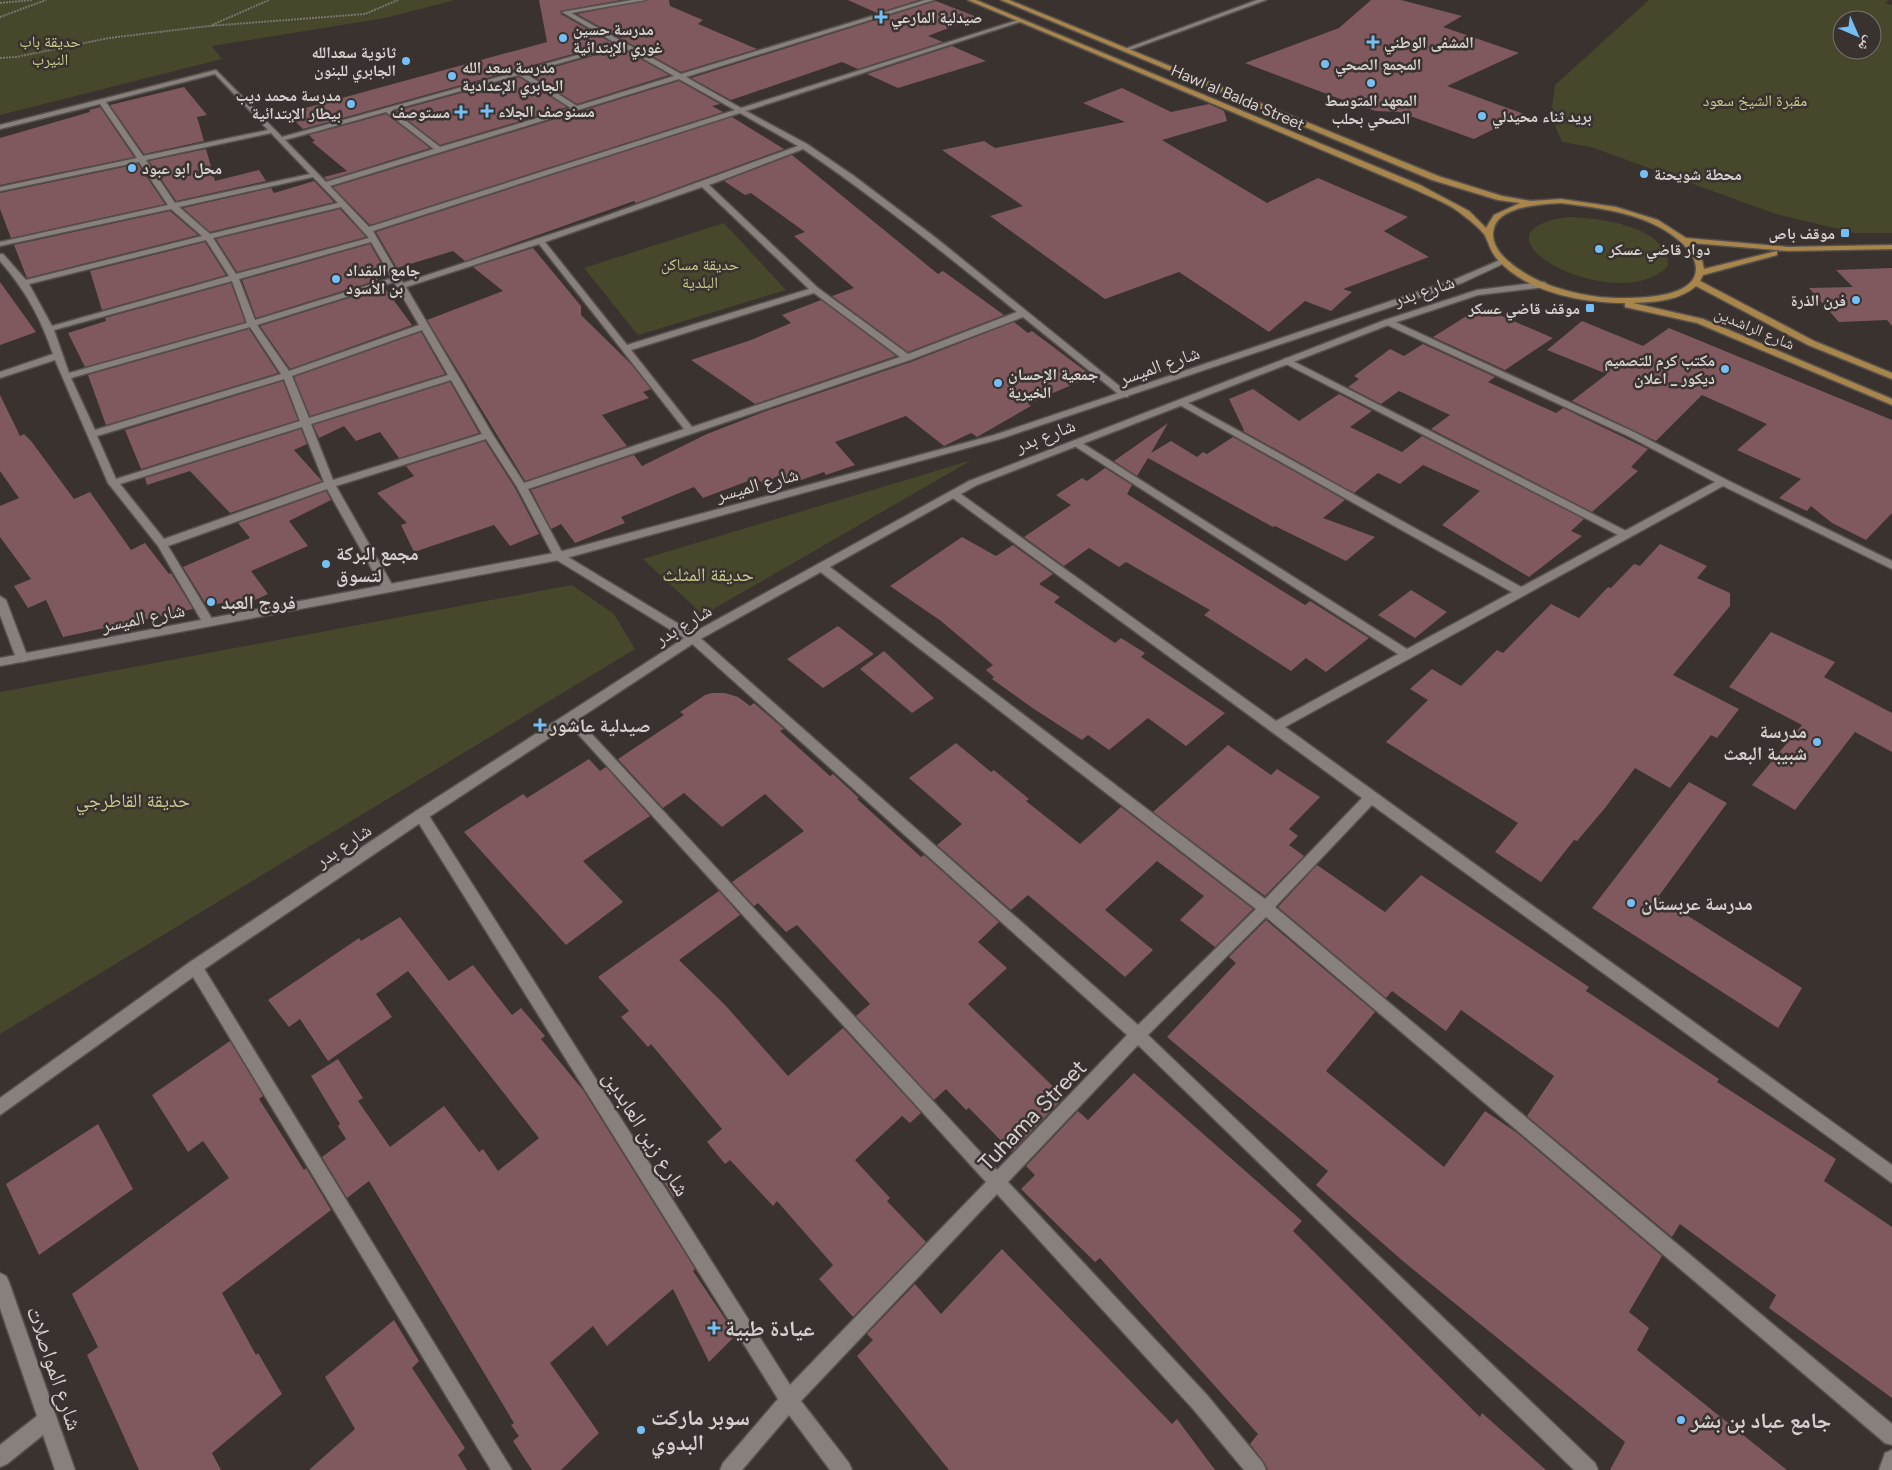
<svg xmlns="http://www.w3.org/2000/svg" width="1892" height="1470" viewBox="0 0 1892 1470" font-family="Figtree,'Noto Naskh Arabic',sans-serif">
  <style>
    .green { fill: #46472b; fill-rule: evenodd }
    .building { fill: #80595e }
    .lines { fill: none; stroke-linecap: round; stroke-linejoin: round }
    .service-casing { stroke: #57514e; stroke-width: 3 }
    .minor-casing { stroke: #57514e; stroke-width: 3 }
    .secondary-casing { stroke: #57514e; stroke-width: 3 }
    .primary-casing { stroke: #57514e; stroke-width: 3 }
    .path { stroke: #7b7573; stroke-width: 2; stroke-dasharray: 2 1; stroke-linecap: butt }
    .service { fill: #87807d; fill-rule: evenodd }
    .minor { fill: #87807d; fill-rule: evenodd }
    .secondary { fill: #87807d; fill-rule: evenodd }
    .primary { fill: #a8854a; fill-rule: evenodd }
    .poi-dot { fill: #74c0f6; stroke: #39322f; stroke-width: 2 }
    .labels { text-anchor: middle; stroke-width: 5; stroke-linejoin: round; paint-order: stroke }
    .far-poi-label { font-size: 16px; font-weight: bold; fill: #d6d1d0; stroke: #39322f; text-anchor: start }
    .far-park-label { font-size: 16px; fill: #cacd8e; stroke: #39322f }
    .far-street-label { font-size: 16px; fill: #d6d1d0; stroke: #39322f }
    .street-label { font-size: 19px; fill: #d6d1d0; stroke: #39322f }
    .poi-label { font-size: 19px; font-weight: bold; fill: #d6d1d0; stroke: #39322f; text-anchor: start }
    .park-label { font-size: 19px; fill: #cacd8e; stroke: #39322f }
    .near-street-label { font-size: 22px; fill: #d6d1d0; stroke: #39322f }
    .near-poi-label { font-size: 22px; font-weight: bold; fill: #d6d1d0; stroke: #39322f; text-anchor: start }
  </style>
  <rect width="100%" height="100%" fill="#39322f"/>
  <path class="green" d="M0 0H455L385 18 212 46 222 59 0 115Z
    M1649 0H1889L1885 3 1892 5V233H1855L1776 214 1591 147 1562 142 1551 116 1555 85ZM1842 20H1872V50H1842Z
    M1569 217C1599 218 1669 226 1668 266 1618 319 1454 232 1569 217Z
    M724 223 786 290 638 335 584 268Z
    M972 460 703 615 643 559Z
    M572 585 614 614 635 649 0 1034V692Z"/>
  <path class="building" d="M539 0H621L560 11 561 14 612 43 303 129 287 113 547 42Z
    M648 0H669L670 6 703 20 698 24 757 49 681 72 577 14Z
    M848 0H919L877 13Z
    M1371 0H1401L1462 16 1443 27 1519 53 1447 86 1524 114 1474 139 1399 112 1376 111 1356 105 1245 63 1339 28Z
    M936 1 977 17 928 36 943 42 858 69 842 62 731 100 691 78Z
    M952 46 986 61 898 88 867 74Z
    M621 48 669 75 577 104 530 74Z
    M519 77 567 107 440 145 396 111Z
    M679 81 720 104 712 106 723 112 370 225 333 187Z
    M184 87 207 115 197 117 204 141 144 154 110 105Z
    M1122 88 1171 112 1209 104 1224 111 1227 121 1162 140 1267 203 1318 178 1408 217 1384 231 1429 257 1343 289 1352 292 1331 311 1305 301 1269 332 1179 272 1105 299 990 216 1023 206 942 150 984 141 995 148 1125 122 1083 103Z
    M100 107 134 157 0 185V138L90 112 89 110Z
    M386 114 430 148 327 180 324 177 347 171 312 142 315 141 309 135Z
    M732 117 784 149 636 203 634 201 465 261 453 251 397 268 376 232Z
    M206 149 215 181 259 170 266 181 176 201 149 161Z
    M792 155 938 274 943 271 1004 315 908 352 832 296 854 288 794 236 805 232 751 193 745 195 724 181Z
    M138 164 165 204 11 238 0 209V193Z
    M314 181 334 202 210 232 183 208 271 188 274 193Z
    M340 209 366 237 237 272 216 239Z
    M170 211 198 235 27 278 14 245Z
    M205 242 226 275 102 310 90 271Z
    M370 244 386 272 375 275 378 280 256 318 242 280Z
    M533 248 581 306V315L631 364 651 389 643 392 649 398 602 415 627 446 525 481 427 320 503 291 473 267Z
    M1892 268V326L1887 320 1839 322 1809 288 1853 287 1836 270Z
    M0 282 36 332 0 345Z
    M231 283 245 322 85 367 68 333 106 321 105 318Z
    M384 287 412 325 290 369 260 326Z
    M821 300 896 356 755 404 691 360 751 340 791 323 782 315Z
    M1481 307 1553 338 1505 370 1433 337Z
    M1582 321 1643 346 1669 328 1892 420V513L1866 540 1832 523 1811 506 1807 511 1779 498 1801 479 1737 450 1767 424 1702 395 1656 441 1572 401 1607 374 1547 350Z
    M1014 322 1028 333 1032 331 1092 376 1028 404 1031 406 977 437 971 433 944 446 906 416 835 442 855 465 826 475 824 472 787 485 779 475 764 484 756 478 703 498 694 487 621 517 625 523 575 543 561 524 551 529 531 490 634 455 642 466 707 434 766 411 911 362Z
    M249 329 278 373 106 425 88 375Z
    M421 332 445 374 310 416 294 377Z
    M1423 344 1495 377 1488 382 1556 413 1563 408 1648 449 1631 467 1638 471 1592 512 1431 429 1450 415 1399 391 1381 404 1348 387 1359 379 1354 376 1390 349 1404 356Z
    M283 381 298 420 141 469 125 430Z
    M450 382 479 433 399 458 380 432 356 441 344 426 319 438 313 425Z
    M1253 389 1299 421 1339 394 1372 411 1350 427 1402 452 1422 436 1584 519 1571 531 1582 536 1529 577 1442 525 1480 491 1423 465 1400 484 1378 473 1354 493 1243 431 1244 430 1229 399Z
    M0 395 20 436 24 434 31 441 74 499 90 492 131 550 145 543 169 574 171 573 193 609 63 637 46 600 28 608 14 586 31 579 0 537V506L19 498 0 471Z
    M1168 423 1151 453 1171 441 1197 457 1203 452 1207 454 1233 437 1345 500 1323 518 1375 537 1346 561 1275 526 1273 527 1148 458 1137 476 1114 461Z
    M301 429 307 444 294 450 322 481 230 513 190 471 147 485 145 478Z
    M485 441 515 488 539 534 510 546 494 525 414 552 401 525 407 523 377 493 414 476 406 466Z
    M1105 468 1132 485 1127 494 1305 605 1310 601 1369 638 1326 672 1306 658 1291 671 1204 615 1210 610 1126 562 1119 567 1089 548 1064 566 1024 537 1071 505 1056 495 1082 478 1087 481Z
    M326 491 331 500 289 521 308 546 251 571 268 594 233 610 227 602 207 606 183 567 250 538 238 523Z
    M962 537 996 556 1013 545 1053 574 1039 584 1060 597 1054 602 1115 643 1121 638 1145 653 1141 657 1225 713 1186 746 1148 718 1109 750 1088 735 1082 740 1034 709 992 679 994 677 986 670 993 665 941 621 890 586Z
    M1660 544 1707 566 1697 578 1730 593V606L1673 675 1739 709 1717 738 1711 735 1670 788 1635 768 1605 808 1577 841 1574 840 1541 882 1495 852 1518 823 1386 742 1428 700 1410 689 1432 669 1461 686 1497 650 1503 653 1551 604 1579 618 1608 587 1611 588 1634 564 1640 566Z
    M1411 590 1447 612 1415 638 1378 615Z
    M838 626 874 654 823 688 787 659Z
    M1771 632 1835 662 1824 677 1892 713V752L1855 732 1795 810 1752 785 1802 725 1729 687Z
    M884 651 934 698 912 713 860 669Z
    M712 693H725L738 697 750 706 754 703 784 729 780 731 830 776 833 774 859 798 857 799 921 857 924 855 999 922 978 942 1007 968 968 1004 1064 1097 1012 1152 969 1108 966 1110 946 1089 934 1100 856 1016 870 1004 797 925 786 932 758 903 754 906 732 882 804 831 765 794 722 827 684 793 663 808 618 759 684 715 680 712 705 695Z
    M956 743 991 772 994 770 1029 799 1026 801 1080 844 1121 807 1253 909 1215 947 1180 920 1204 896 1157 861 1105 910 1153 950 1125 977 1028 895 1011 910 937 845 962 824 909 778Z
    M1228 745 1271 775 1277 769 1320 797 1289 829 1298 836 1289 845 1304 856 1265 896 1153 812Z
    M589 759 600 771 606 767 650 816 583 861 623 902 566 945 464 832 523 794 527 798Z
    M1689 782 1727 803 1658 897 1802 988 1778 1028 1592 908Z
    M1317 865 1385 912 1421 875 1589 987 1586 991 1719 1079 1717 1082 1836 1159 1824 1181 1892 1227V1398L1769 1308 1776 1295 1680 1224 1672 1237 1527 1116 1554 1076 1461 1010 1446 1031 1392 991 1386 998 1278 907Z
    M719 891 740 915 679 960 726 1006 788 1076 843 1028 921 1113 910 1123 902 1116 855 1160 890 1198 887 1201 926 1242 853 1317 819 1279 833 1265 777 1201 773 1206 730 1160 725 1164 707 1142 722 1129 651 1044 648 1047 621 1017 629 1011 598 977Z
    M400 917 449 981 473 965 512 1015 521 1008 545 1036 541 1039 583 1090 695 1269 693 1271 736 1335 709 1362 673 1289 607 1346 593 1326 550 1363 599 1433 561 1470H532L513 1441 519 1436 511 1425 514 1423 369 1181 347 1198 322 1157 346 1139 338 1126 340 1124 311 1076 338 1059 363 1098 358 1101 390 1147 444 1106 479 1152 483 1149 498 1171 539 1138 408 971 376 994 392 1017 328 1061 300 1019 289 1027 268 1000 359 938 361 941Z
    M1266 920 1375 1012 1326 1071 1444 1167 1485 1111 1516 1132 1662 1256 1629 1312 1649 1328 1637 1350 1787 1470H1610L1625 1442 1404 1262 1316 1185 1328 1171 1167 1037 1236 963 1229 957Z
    M230 1041 263 1096 259 1099 304 1170 306 1168 331 1210 222 1293 256 1355 258 1353 282 1394 212 1453 221 1470H139L87 1355 98 1347 72 1294 229 1178 203 1141 188 1152 152 1095Z
    M1134 1073 1302 1221 1293 1231 1480 1417 1482 1413 1546 1470H1268L1264 1462 1250 1444 1258 1434 1100 1258 1095 1262 1021 1189 1035 1175 1026 1166 1078 1111 1088 1120Z
    M98 1124 133 1189 39 1255 6 1184Z
    M654 1167 678 1194 674 1198Z
    M1002 1249 1172 1424 1177 1419 1215 1470H949L857 1356 873 1340 867 1334 915 1284 941 1314Z
    M394 1320 419 1361 412 1368 465 1448 458 1455 467 1470H309L355 1429 325 1377Z"/>
  <g class="lines">
    <defs>
      <path id="service" d="M1257 0H1266L1127 51 1122 50Z
        M1287 358 1630 533 1631 535 1630 537H1622L1284 363V359Z
        M1181 399 1525 589 1527 592 1521 596 1517 595 1178 404 1176 402Z"/>
      <path id="minor" d="M632 0H646L571 13 681 74 925 0H934L686 77 741 108 1018 20 1023 21 746 111 807 144 854 176 936 238 1128 393V397H1122L1023 317 910 360 528 489 563 554 697 635 1138 1025 1256 909 818 570 817 567 818 564H826L1265 899 1362 798 950 496V492H958L1276 721 1398 654 1073 445V441H1079L1407 649 1715 482 1630 437 1385 324V320H1391L1636 433 1727 480 1892 561V569L1723 486 1285 727 1892 1165V1183L1372 805 1275 907 1892 1424V1445L1885 1443 1266 917 1148 1035 1595 1463 1598 1470H1574L1138 1045 1008 1182 1207 1395 1263 1463 1266 1470H1244L1193 1409 997 1194 801 1401 849 1463 852 1470H830L789 1415 742 1470H720L723 1463 778 1399 416 819 414 815 416 811 421 810 426 811 790 1385 986 1182 567 722 565 719 567 716H575L997 1170 1127 1035 689 641 555 559 517 487 486 439 336 486 394 588 392 591H384L327 489 168 546 214 622 208 626 204 625 158 546 108 483 55 360 0 378V372L53 354C40 317 26 291 0 261V254H3L26 280 202 236 171 209 0 246V242L168 205 139 162 0 191V187L137 158 100 104 0 129V125L216 70 282 137 617 44 562 12ZM621 46 674 76 577 106 525 73ZM215 74 268 130 143 156 106 102ZM519 75 571 108 440 147 392 110ZM679 79 735 110 369 227 330 186ZM386 112 434 149 326 182 285 140ZM740 113 798 146 600 218 403 283 373 231ZM271 133 310 174 175 203 146 160ZM803 149C878 200 948 256 1017 312L908 354 818 288 709 185ZM313 177 338 203 210 234 179 207ZM702 187 809 289 627 345 545 242ZM341 207 369 238 236 274 213 238ZM206 240 229 276 52 326 29 284ZM371 242 392 278 255 320 239 279ZM539 244 684 429 524 483 493 435 406 287ZM232 281 247 323 69 373 54 330ZM394 282 419 325 289 371 257 325ZM814 293 900 357 692 427 631 350ZM250 327 281 374 95 430 71 378ZM422 330 448 375 309 418 292 376ZM284 379 300 421 116 479 97 436ZM451 380 482 434 333 480 311 424ZM302 427 324 482 164 539 120 484Z
        M0 596 6 600 28 658 26 661 22 662 16 658 0 615Z
        M195 960 200 962 512 1470H491L190 972 188 967 190 962Z
        M0 1273 6 1276 9 1282 75 1470H55L43 1435 7 1464 0 1467V1445L37 1416 0 1308Z
        M1892 1450V1470H1879L1885 1453Z"/>
      <path id="secondary" d="M1500 260 1507 262 1462 283 1000 439 559 560 0 666V658L559 552 994 435 1456 279Z
        M1543 282 1546 283V287L1478 295 1391 324 977 485 697 641 426 819 200 972 0 1115V1098L190 962 416 811 689 635 969 481 1385 320 1477 290Z"/>
      <path id="primary" d="M968 0H976L1420 185 1469 211 1486 228 1494 215 1520 203 1498 200 1432 180 1001 0H1009L1438 176 1502 196 1531 201 1561 199 1616 207 1658 220 1686 238 1788 247 1892 245V249L1788 251 1691 243 1701 256 1704 269 1777 251V255L1703 275 1700 281 1814 341 1892 373V379L1808 345 1696 286C1679 301 1654 302 1633 303L1703 319 1892 399V405L1697 323 1625 307V303C1583 303 1528 293 1498 260 1489 250 1489 242 1484 234 1479 228 1471 221 1464 216 1451 204 1430 197 1414 189ZM1561 203C1600 208 1645 213 1676 238 1685 245 1696 256 1696 269 1696 302 1621 299 1599 297 1567 293 1533 283 1508 261 1499 253 1490 241 1494 228 1500 206 1542 204 1561 203Z"/>
    </defs>
    <use href="#service" class="service-casing"/>
    <use href="#minor" class="minor-casing"/>
    <use href="#secondary" class="secondary-casing"/>
    <use href="#primary" class="primary-casing"/>
    <path class="path" d="M0 3 32 0
      M0 17 46 0
      M212 25 269 0
      M0 58 16 57 109 38 209 26 365 14 398 0"/>
    <use href="#service" class="service"/>
    <use href="#minor" class="minor"/>
    <use href="#secondary" class="secondary"/>
    <use href="#primary" class="primary"/>
  </g>
  <g class="poi-dot">
    <path d="M878.5 9.5h5v5h5v5h-5v5h-5v-5h-5v-5h5z"/>
    <circle cx="563" cy="38" r="5"/>
    <path d="M1370.5 34.5h5v5h5v5h-5v5h-5v-5h-5v-5h5z"/>
    <circle cx="406" cy="61" r="5"/>
    <circle cx="1325" cy="64" r="5"/>
    <circle cx="452" cy="76" r="5"/>
    <circle cx="1371" cy="83" r="5"/>
    <circle cx="351" cy="104" r="5"/>
    <path d="M484.5 103.5h5v5h5v5h-5v5h-5v-5h-5v-5h5z"/>
    <path d="M458.5 104.5h5v5h5v5h-5v5h-5v-5h-5v-5h5z"/>
    <circle cx="1482" cy="116" r="5"/>
    <circle cx="132" cy="168" r="5"/>
    <circle cx="1644" cy="174" r="5"/>
    <rect x="1840" y="228" width="10" height="10" rx="2.5"/>
    <circle cx="1599" cy="249" r="5"/>
    <circle cx="336" cy="279" r="5"/>
    <circle cx="1856" cy="300" r="5"/>
    <rect x="1585" y="303" width="10" height="10" rx="2.5"/>
    <circle cx="1725" cy="369" r="5"/>
    <circle cx="998" cy="383" r="5"/>
    <circle cx="326" cy="564" r="5"/>
    <circle cx="211" cy="602" r="5"/>
    <path d="M537.5 717.5h5v5h5v5h-5v5h-5v-5h-5v-5h5z"/>
    <circle cx="1817" cy="742" r="5"/>
    <circle cx="1631" cy="903" r="5"/>
    <path d="M711.5 1320.5h5v5h5v5h-5v5h-5v-5h-5v-5h5z"/>
    <circle cx="1681" cy="1420" r="5"/>
    <circle cx="641" cy="1430" r="5"/>
  </g>
  <g class="labels">
    <g class="far-poi-label">
      <text x="891" y="23">صيدلية المارعي</text>
      <text x="573" y="35">مدرسة حسين<tspan x="573" dy="18">غوري الإبتدائية</tspan></text>
      <text x="1384" y="48">المشفى الوطني</text>
      <text x="396" y="58" text-anchor="end">ثانوية سعدالله<tspan x="396" dy="18">الجابري للبنون</tspan></text>
      <text x="1335" y="70">المجمع الصحي</text>
      <text x="462" y="73">مدرسة سعد الله<tspan x="462" dy="18">الجابري الإعدادية</tspan></text>
      <text x="341" y="101" text-anchor="end">مدرسة محمد ديب<tspan x="341" dy="18">بيطار الإبتدائية</tspan></text>
      <text x="1371" y="106" text-anchor="middle">المعهد المتوسط<tspan x="1371" dy="18">الصحي بحلب</tspan></text>
      <text x="498" y="117">مسنوصف الجلاء</text>
      <text x="450" y="118" text-anchor="end">مستوصف</text>
      <text x="1492" y="122">بريد ثناء محيدلي</text>
      <text x="142" y="174">محل ابو عبود</text>
      <text x="1654" y="180">محطة شويحنة</text>
      <text x="1835" y="239" text-anchor="end">موقف باص</text>
      <text x="1609" y="255">دوار قاضي عسكر</text>
      <text x="346" y="276">جامع المقداد<tspan x="346" dy="18">بن الأسود</tspan></text>
      <text x="1846" y="306" text-anchor="end">فرن الذرة</text>
      <text x="1580" y="314" text-anchor="end">موقف قاضي عسكر</text>
      <text x="1715" y="366" text-anchor="end">مكتب كرم للتصميم<tspan x="1715" dy="18">ديكور _ اعلان</tspan></text>
      <text x="1008" y="380">جمعية الإحسان<tspan x="1008" dy="18">الخيرية</tspan></text>
    </g>
    <g class="far-park-label">
      <text x="50" y="47">حديقة باب<tspan x="50" dy="18">النيرب</tspan></text>
      <text x="1755" y="106">مقبرة الشيخ سعود</text>
      <text x="700" y="270">حديقة مساكن<tspan x="700" dy="18">البلدية</tspan></text>
    </g>
    <g class="far-street-label">
      <text transform="translate(1238 97) rotate(23)" y="6">Hawl al Balda Street</text>
      <text transform="translate(1755 328) rotate(23)" y="6">شارع الراشدين</text>
    </g>
    <g class="street-label">
      <text transform="translate(1424 290) rotate(-18)" y="7">شارع بدر</text>
      <text transform="translate(1159 365) rotate(-19)" y="7">شارع الميسر</text>
      <text transform="translate(1045 435) rotate(-21)" y="7">شارع بدر</text>
      <text transform="translate(757 484) rotate(-15)" y="7">شارع الميسر</text>
      <text transform="translate(143 617) rotate(-11)" y="7">شارع الميسر</text>
      <text transform="translate(683 624) rotate(-31)" y="7">شارع بدر</text>
      <text transform="translate(343 845) rotate(-34)" y="7">شارع بدر</text>
    </g>
    <g class="poi-label">
      <text x="336" y="560">مجمع البركة<tspan x="336" dy="22">لتسوق</tspan></text>
      <text x="221" y="609">فروج العبد</text>
      <text x="550" y="732">صيدلية عاشور</text>
      <text x="1807" y="738" text-anchor="end">مدرسة<tspan x="1807" dy="22">شبيبة البعث</tspan></text>
      <text x="1641" y="910">مدرسة عربستان</text>
    </g>
    <g class="park-label">
      <text x="708" y="581">حديقة المثلث</text>
      <text x="133" y="807">حديقة القاطرجي</text>
    </g>
    <g class="near-street-label">
      <text transform="translate(1032 1115) rotate(-46)" y="8">Tuhama Street</text>
      <text transform="translate(647 1133) rotate(58)" y="8">شارع زين العابدين</text>
      <text transform="translate(55 1368) rotate(71)" y="8">شارع المواصلات</text>
    </g>
    <g class="near-poi-label">
      <text x="725" y="1336">عيادة طبية</text>
      <text x="651" y="1425">سوبر ماركت<tspan x="651" dy="25">البدوي</tspan></text>
      <text x="1691" y="1428">جامع عباد بن بشر</text>
    </g>
  </g>
  <g transform="translate(1857 35) rotate(135)"><circle r="24" fill="#39322f" stroke="#78726f"/>
  <path d="M0-4L9 19L0 12L-9 19Z" fill="#74c0f6"/>
  <text y="-8" font-size="14" font-weight="bold" text-anchor="middle" fill="#d6d1d0">ش</text>
  </g>
</svg>
